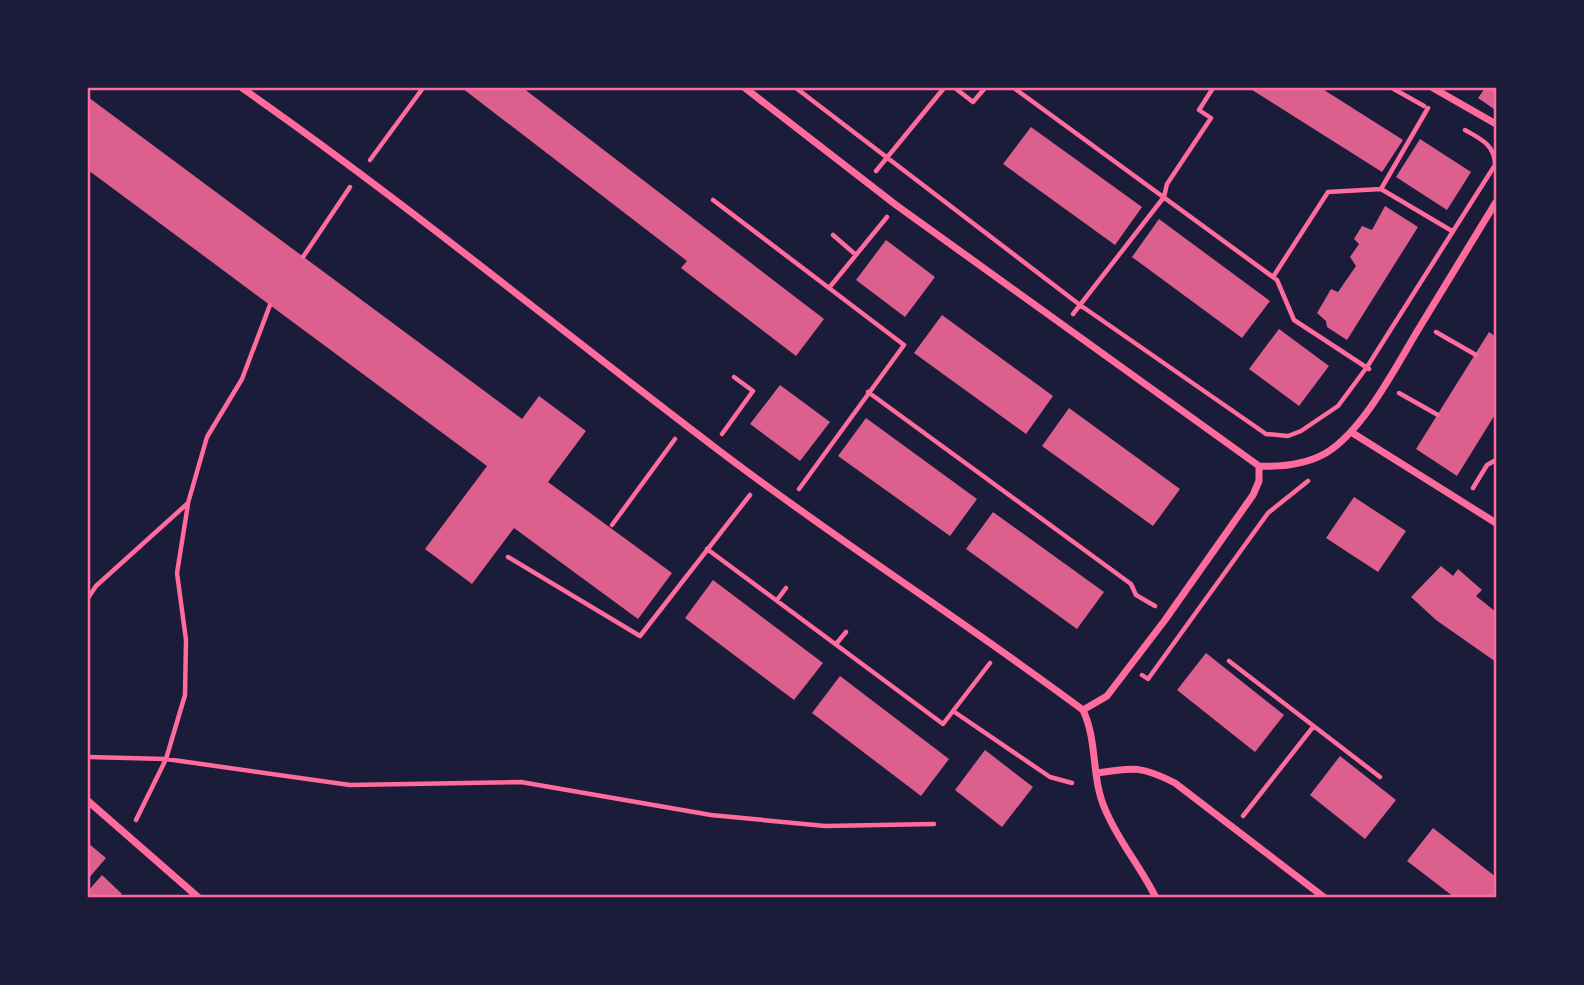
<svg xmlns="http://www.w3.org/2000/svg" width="1584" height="985" viewBox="0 0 1584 985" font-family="'Zilla Slab',serif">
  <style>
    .building { fill: #dd5f8e }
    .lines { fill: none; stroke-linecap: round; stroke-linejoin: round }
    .path { stroke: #ff6b9d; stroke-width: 4.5 }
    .minor { stroke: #ff6b9d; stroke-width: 7 }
    .neatline { fill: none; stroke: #ff6b9d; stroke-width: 2.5 }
  </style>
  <rect width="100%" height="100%" fill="#1b1b3a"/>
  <path class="building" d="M462 88H523L824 319 796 356 681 268 687 261Z
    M1249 88H1321L1403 140 1382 172Z
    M1485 88H1496V105L1494 109 1478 98Z
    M88 97 522 419 539 396 586 431 548 482 672 573 638 619 514 528 472 584 425 549 487 466 88 170Z
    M1031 127 1142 207 1115 245 1003 164Z
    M1420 139 1471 172 1447 210 1396 177Z
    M1385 206 1418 227 1347 340 1327 327 1326 321 1317 313 1331 289 1338 292 1356 266 1350 257 1359 244 1354 239 1362 226 1372 230Z
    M1159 219 1270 301 1242 338 1132 257Z
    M886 240 935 277 905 317 856 280Z
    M942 315 1053 396 1026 434 914 353Z
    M1279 329 1329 366 1299 406 1249 369Z
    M1489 332 1496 337V413L1457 476 1416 449Z
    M780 385 830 422 800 461 750 424Z
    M1069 408 1180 489 1153 526 1042 446Z
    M866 418 977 499 950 536 838 456Z
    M1354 497 1406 531 1378 572 1326 538Z
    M993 512 1104 592 1077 629 966 549Z
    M1441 566 1453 576 1458 569 1482 590 1476 596 1496 612V662L1436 620 1411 597Z
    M713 580 823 663 794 700 685 618Z
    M1206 653 1284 715 1255 752 1177 690Z
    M840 676 949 759 921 796 812 713Z
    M985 750 1033 787 1002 827 955 790Z
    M1340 756 1396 800 1365 839 1310 795Z
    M1433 828 1496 877V897H1454L1407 861Z
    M88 843 106 858 88 879Z
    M102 875 122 894 119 897H88V891Z"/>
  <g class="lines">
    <path class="path" d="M796 88 1080 305 1266 434 1288 436 1301 431 1338 406 1367 367 1495 165C1495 145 1481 139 1465 130
      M955 88 973 102 985 88
      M1014 88 1277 280 1294 320 1369 369
      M1392 88 1424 106
      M370 160 423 88
      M876 171 944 88
      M1381 189 1428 108
      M713 200 829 288 887 217
      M833 235 856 255
      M303 257 350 187
      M1273 277 1328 192 1381 189 1452 231
      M1073 314 1164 197 1167 184 1211 118 1199 110 1213 88
      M1436 332 1476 355
      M868 392 1131 584 1136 595 1155 606
      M1399 393 1438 415
      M722 434 753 391 734 377
      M1473 488 1487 465 1496 460
      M799 489 904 345 829 288
      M612 525 675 439
      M707 549 943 724 990 663
      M508 557 640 636 750 495
      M88 598 96 586 188 503 207 437 242 379 270 305
      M777 600 786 588
      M836 644 846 632
      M1229 661 1380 777
      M1142 675 1148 679 1268 513 1308 481
      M953 711 1050 777 1072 783
      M88 757 166 759 350 785 521 782 711 815 825 826 934 824
      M1243 816 1313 727
      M136 820 166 759 185 695 186 640 177 573 188 504"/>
    <path class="minor" d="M242 88C404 201 556 327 713 446 833 538 961 619 1083 710 1098 742 1091 778 1105 809 1118 841 1141 867 1156 898
      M745 88 896 205 1259 466
      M1433 88 1496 124
      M1351 432 1496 523
      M1259 466C1282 467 1305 465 1326 453 1365 429 1397 364 1421 325 1446 284 1471 243 1496 202
      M1083 710 1107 696 1165 620 1253 495 1259 481V466
      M1097 773C1133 767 1142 766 1175 783L1325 898
      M88 801 199 898"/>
  </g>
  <rect width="1584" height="985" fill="none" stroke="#1b1b3a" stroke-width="178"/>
  <rect x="89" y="89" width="1406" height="807" class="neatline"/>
</svg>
